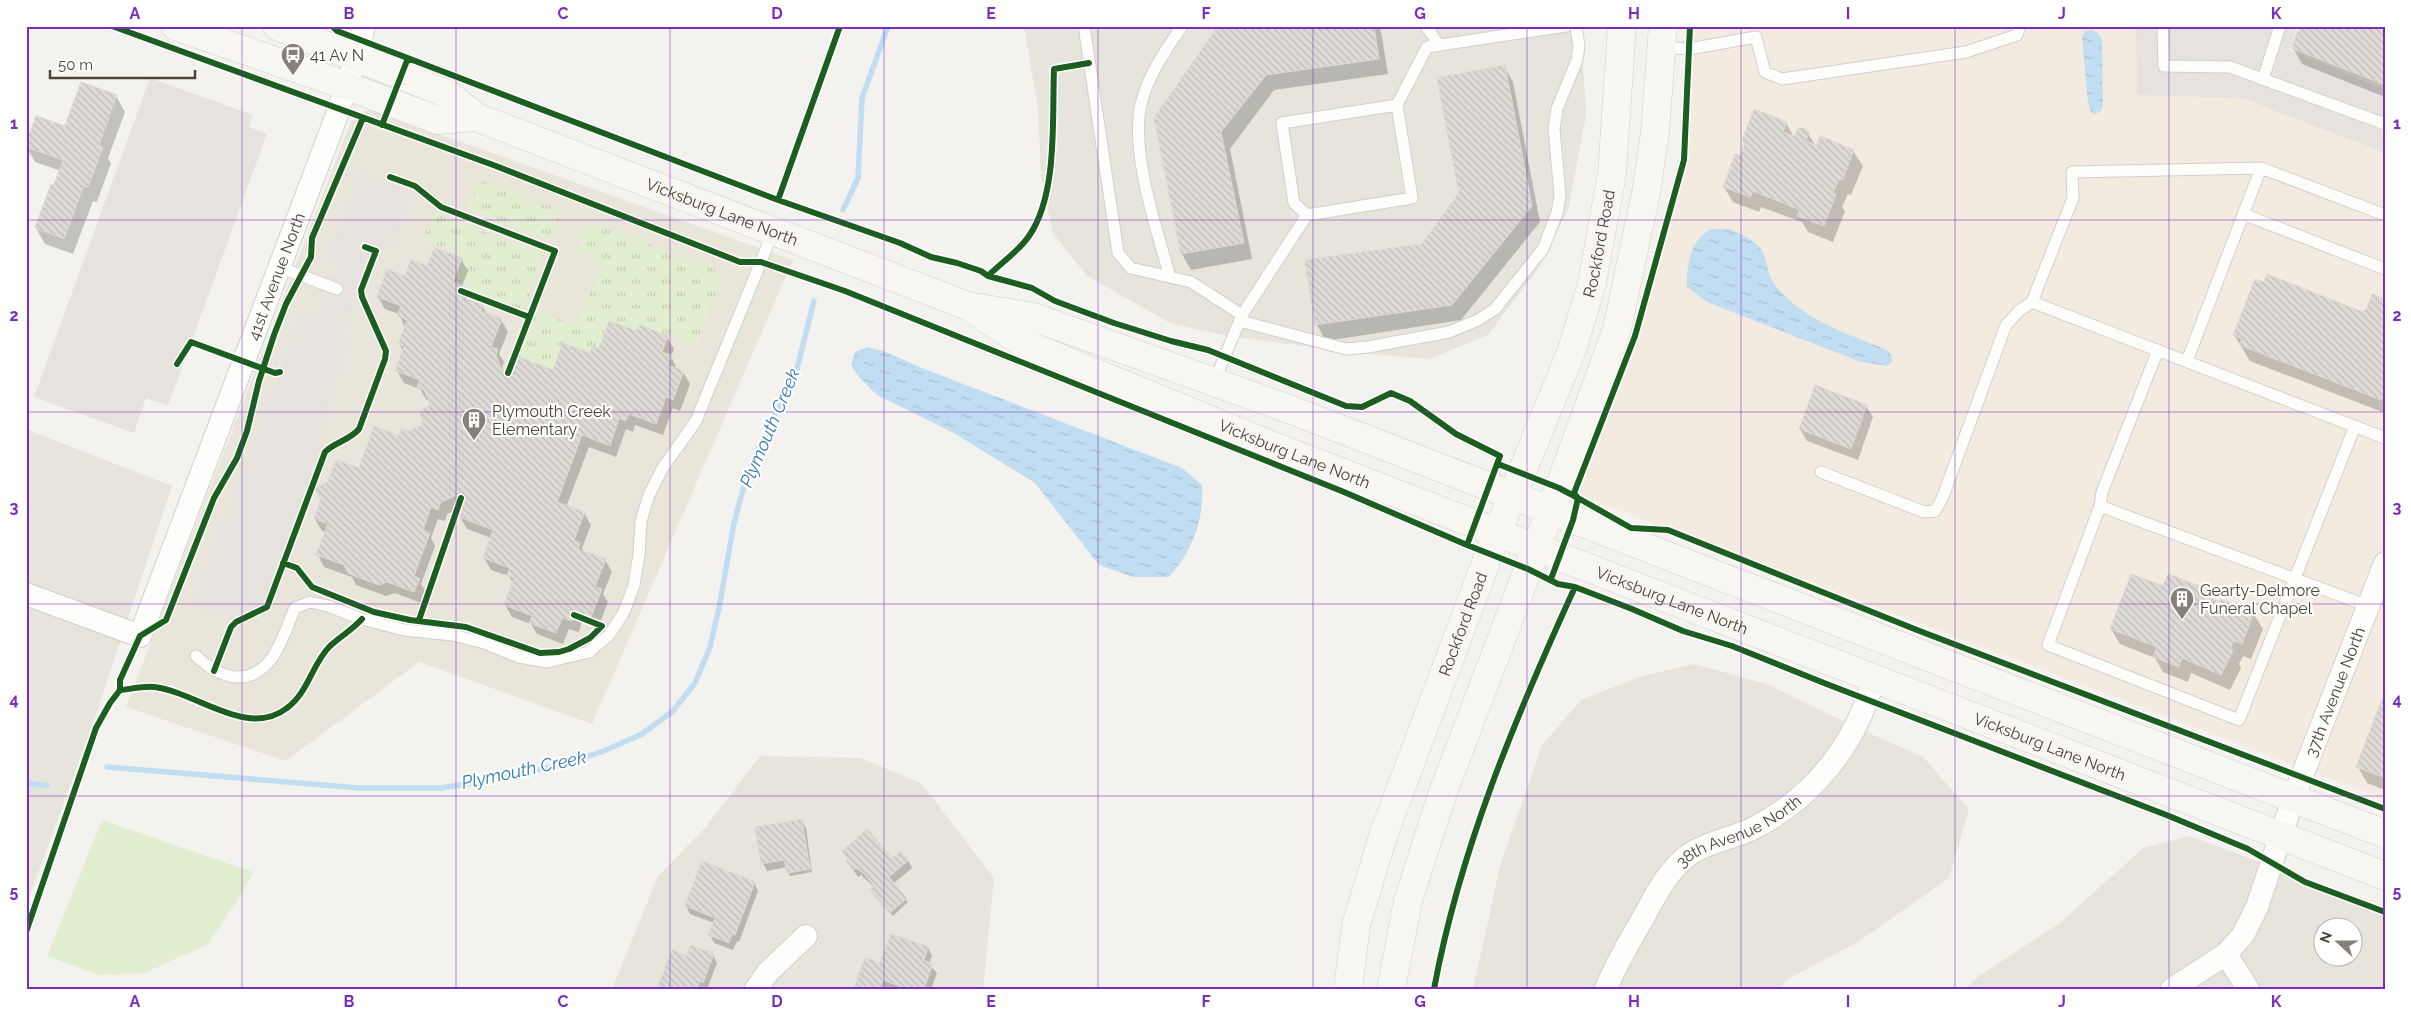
<svg xmlns="http://www.w3.org/2000/svg" width="2411" height="1015" viewBox="0 0 2411 1015" font-family="Raleway,sans-serif">
  <style>
    .residential { fill: #e7e4dc; fill-rule: evenodd }
    .commercial { fill: #f3ebdf }
    .education { fill: #eae5da }
    .park { fill: url(#park-tufts) }
    .pitch { fill: #e1eecf }
    .parking { fill: #e6e3df }
    .water { fill: url(#water-ripples) }
    .shadow { fill: #0003 }
    .lines { fill: none; stroke-linecap: round; stroke-linejoin: round }
    .stream { stroke: #c0ddf1; stroke-width: 5.5 }
    .building { fill: url(#building-back-hatch); stroke: #dcd9d4 }
    .service-casing { stroke: #d2d0cb; stroke-width: 13 }
    .minor-casing { stroke: #d2d0cb; stroke-width: 24 }
    .secondary-casing { stroke: #d3cfc5; stroke-width: 29 }
    .service { stroke: #fdfdfc; stroke-width: 11 }
    .minor { stroke: #fdfdfc; stroke-width: 22 }
    .secondary { stroke: #f7f6f1; stroke-width: 28 }
    .cycleway-casing { stroke: #fff; stroke-width: 9 }
    .cycleway { stroke: #1b5e20; stroke-width: 6 }
    .grid { fill: none; stroke: #7b2cbf; stroke-width: 1; stroke-opacity: 0.55 }
    .labels { text-anchor: middle; stroke-width: 4.5; stroke-linejoin: round; paint-order: stroke }
    .poi-label { font-size: 16px; fill: #4b4439; stroke: #fff; text-anchor: start }
    .street-label { font-size: 16px; fill: #4b4439; stroke: #fff }
    .water-label { font-size: 18px; font-style: italic; fill: #2e7ab2; stroke: #fff }
    .neatline { fill: none; stroke: #7b2cbf; stroke-width: 2 }
    .grid-label { font-size: 16px; text-anchor: middle; font-weight: bold; fill: #7b2cbf }
  </style>
  <defs>
    <pattern id="park-tufts" width="24" height="20" patternUnits="userSpaceOnUse" patternTransform="scale(1.25)"><rect width="24" height="20" fill="#e1eecf"/><path d="M3 7l-1-3M5 7V3M7 7l1-3M15 17l-1-3M17 17v-4M19 17l1-3" fill="none" stroke="#c3cdb2"/></pattern>
    <pattern id="water-ripples" width="26" height="14" patternUnits="userSpaceOnUse" patternTransform="scale(1.25)"><rect width="26" height="14" fill="#c0ddf1"/><path d="M2 4q2-2 4 0t4 0M15 11q2-2 4 0t4 0" fill="none" stroke="#a6bfcf"/></pattern>
    <pattern id="building-back-hatch" width="6" height="6" patternUnits="userSpaceOnUse" patternTransform="scale(1.25)"><rect width="6" height="6" fill="#dedbd6"/><path d="M-1 5l2 2M0 0l6 6M5-1l2 2" fill="none" stroke="#c0bdb8"/></pattern>
  </defs>
  <rect width="100%" height="100%" fill="#f4f2ee"/>
  <path class="residential" d="M1024 26H1581L1586 116 1568 210 1538 269 1488 335 1429 359 1359 353 1227 336 1170 323 1086 275 1053 233 1041 176 1038 109Z
    M26 429 172 486 93 723 26 906Z
    M1694 664 1767 684 1853 726 1923 757 1969 809 1949 878 1858 942 1786 980 1780 989H1473L1500 866 1542 745 1581 700 1642 676Z
    M760 756 860 758 921 783 994 878 983 989H612L658 876 705 828Z
    M2190 836 2385 909V989H1965L1979 976 2060 923 2143 848ZM2324 928H2354V958H2324Z"/>
  <path class="commercial" d="M1687 26H2385V799L1572 492 1623 368 1646 297 1664 226 1681 146 1689 78Z"/>
  <path class="education" d="M372 110 793 260 592 724 419 662 286 761 126 707 351 121 362 112Z"/>
  <path class="park" d="M480 180 562 211 551 241 468 210Z
    M433 212 544 254 523 312 464 290 467 284 456 280 465 256 423 240Z
    M587 221 715 269 722 278 695 346 640 325 637 331 599 349 593 347 590 353 563 343 553 370 517 357 535 310 578 326 602 261 575 251Z"/>
  <path class="pitch" d="M102 820 253 872 244 890 208 944 145 973 99 975 47 956Z"/>
  <path class="parking" d="M2136 26H2297L2289 50 2385 90V153L2242 98 2137 95Z
    M150 78 253 115 249 127 267 134 168 406 146 398 134 433 34 397Z
    M360 173 412 192 391 250 374 245 340 338 350 342 322 418 320 450 263 605 232 620 193 605 301 315 317 320 337 266 327 263Z"/>
  <path class="water" d="M2091 30 2098 33 2102 40 2103 105 2101 111 2095 114 2091 112 2088 103 2082 37 2085 31Z
    M1729 229C1741 234 1758 241 1763 253 1770 269 1766 276 1780 291 1808 322 1849 334 1887 350L1892 356V362L1887 366 1861 362 1707 302 1687 287C1686 267 1690 240 1710 230 1715 228 1723 229 1729 229Z
    M867 347 886 352 922 368 1182 468 1202 485C1204 520 1193 550 1169 577H1133L1099 565 1035 483 952 432 877 395 859 377 851 365 855 352Z"/>
  <path class="shadow" d="M1220 26H1380L1388 74 1274 90 1230 149 1252 259 1191 270 1182 254 1155 119Z
    M2385 26V97L2302 64 2293 48Z
    M1504 66 1513 82 1540 222 1461 320 1326 341 1317 325 1306 261 1423 245 1460 194Z
    M116 96 125 112 108 158 111 163 97 202 93 201 73 254 45 244 36 228 61 171 35 162 26 147 65 128Z
    M1786 123 1795 139 1808 133 1815 145 1853 151 1863 166 1851 195 1848 194 1842 207 1845 211 1833 242 1808 232 1802 222 1761 207 1759 212 1733 202 1724 187 1740 158 1745 145 1743 140Z
    M461 259 468 271 462 286 468 300 482 306 488 315 501 320 508 332 499 354 504 362 502 368 504 373 513 376 554 372 638 333 667 337 674 349 671 356 677 370 683 372 690 384 680 411 673 408 663 435 635 425 633 432 626 429 616 457 589 447 566 507 584 513 591 525 582 548 584 552 605 560 612 572 603 594 608 602 598 628 582 622 579 632 569 629 563 644 537 634 531 624 512 617 505 605 513 583 509 576 491 570 484 558 491 538 467 529 460 517 464 507 447 514 445 521 438 519 431 538 435 546 421 584 426 592 421 603 395 593 386 596 356 585 352 577 324 567 318 555 326 532 322 531 315 519 359 470 400 437 423 426 422 412 432 403 426 399 420 389 404 383 397 371 404 352 399 344 405 328 399 314 385 309 378 297 406 277 428 267Z
    M2385 301V413L2250 361 2234 335 2364 313Z
    M1866 406 1873 417 1858 460 1807 441 1800 429Z
    M2164 588 2206 590 2211 599 2253 613 2263 629 2251 659 2243 656 2239 664 2241 668 2230 690 2191 673 2188 682 2163 672 2155 658 2120 644 2111 629Z
    M2385 696V790L2367 783 2358 767Z
    M801 820 806 828 812 872 790 876 787 867 767 871 763 863Z
    M893 860H908L912 868 893 884 908 902 893 916 873 894 875 888 861 875 858 877 847 861Z
    M754 883 758 891 739 942 737 941 733 950 714 943 710 935 714 923 690 914 686 906Z
    M928 948 932 956 929 964 937 973 931 989 888 987 887 989H857L855 987 881 965Z
    M713 955 717 963 707 989H658L688 958Z"/>
  <g class="lines">
    <path class="stream" d="M843 210 858 178 862 98 888 26
      M107 767 360 788H441L480 782 564 764 604 751 642 734 673 711 695 683 710 647 719 608 734 523 745 482 760 445 796 373 814 301
      M26 783 47 786"/>
  </g>
  <path class="building" d="M1218 26H1374L1379 59 1266 75 1221 132 1244 243 1181 254 1154 118Z
    M2300 26H2385V85L2291 48Z
    M1505 65 1532 206 1452 305 1315 325 1305 260 1422 244 1459 193 1437 78Z
    M81 82 117 95 99 145 103 147 88 187 84 186 64 239 35 228 51 184 54 185 63 160 26 147V142L36 116 65 126Z
    M1754 109 1787 122 1783 132 1795 136 1798 128H1804L1809 132 1806 141 1817 145 1820 136 1854 150 1843 180 1839 179 1833 193 1836 194 1824 226 1797 216 1800 210 1753 191 1750 197 1723 187 1735 154 1740 156 1745 142 1742 140Z
    M434 248 462 258 453 282 463 286 459 296 483 305 481 311 502 319 491 347 498 349 496 355 502 371 512 374 519 357 553 370 563 343 590 353 593 346 599 349 609 321 637 331 640 325 668 336 662 352 672 355 668 365 684 371 673 400 666 397 656 424 629 414 626 421 619 418 610 446 582 435 557 502 585 512 574 540 580 543 578 549 606 559 595 587 602 589 591 617 576 611 572 621 562 618 556 633 529 623 532 616 504 605 514 578 507 575 510 568 483 558 493 530 459 517 465 500 455 496 441 502 438 510 431 507 423 530 430 533 414 576 420 579 414 592 387 582 379 585 362 579 348 573 344 565 316 555 328 524 314 519 321 500 315 488 328 482 336 460 359 468 374 426 399 436 402 428 408 431 422 425 423 422 420 414 422 409 429 406 430 403 424 390 417 387 420 380 395 371 404 347 398 344 407 320 397 316 401 306 377 297 387 269 405 276 411 260 427 266Z
    M2267 274 2363 312 2367 308 2372 294 2385 299V394L2381 400 2239 345 2242 339 2233 335 2255 279 2264 282Z
    M1815 385 1867 405 1851 449 1799 429Z
    M2131 574 2163 586 2168 574 2207 589 2205 596 2220 602 2221 599 2254 612 2242 644 2234 641 2231 647 2233 651 2221 675 2182 658 2179 667 2153 657 2157 647 2110 629Z
    M2384 694H2385V778L2356 767Z
    M802 819 808 857 785 864 784 860 761 864 755 827Z
    M867 829 893 858 901 851 909 860 876 888 864 874 856 868 853 870 846 861 848 859 842 851Z
    M808 857 811 869 787 873 785 864Z
    M702 861 755 882 735 935 732 934 729 943 708 935 715 918 685 906Z
    M889 877 907 898 890 913 869 890Z
    M891 934 929 947 924 960 933 964 924 989H907L883 980 880 989 854 987 865 958 880 963Z
    M691 945 714 954 703 983 700 981 697 989H657L672 950 687 956Z"/>
  <g class="lines">
    <defs>
      <path id="service" d="M1084 26 1118 253 1131 268 1191 282 1242 315 1214 382
        M1426 26 1439 45
        M2163 26 2164 66 2230 67 2385 124
        M1663 47 1689 49 1756 37 1765 72 1782 79 1966 52 2017 35 2020 26
        M2263 79 2280 26
        M2243 214 2385 269
        M1307 215 1294 203 1282 123 1397 105
        M279 267 337 289
        M1170 277C1157 230 1127 144 1143 97 1151 71 1167 48 1182 26
        M2032 302 2385 438
        M1242 315 1307 215 1412 198 1397 105 1427 47 1566 26
        M1240 321 1346 349 1368 347 1449 332 1478 320 1495 309 1543 249 1557 213 1560 195 1554 129 1557 109 1577 60 1579 46 1576 26
        M2158 350 2102 492 2100 506 2048 645 2239 720 2355 426
        M2187 361 2261 168
        M1821 472 1924 512 1935 511 1942 499 2006 325 2019 311 2032 302 2073 198 2072 172 2261 168 2385 215
        M2100 506 2368 606
        M196 656C221 679 249 688 272 658 282 644 288 624 295 608L310 602 328 606 362 619 404 630 453 635 484 643 519 657 547 662 589 652 609 635 624 612 634 585 639 554 641 521 649 495 662 469 696 421 773 232"/>
      <g id="minor">
        <path id="s1" d="M26 594 140 636 335 120 356 58 364 26"/>
        <path d="M2226 954 2248 989"/>
        <path d="M756 989 767 973 806 936"/>
        <path id="s2" d="M1606 989C1615 966 1627 946 1639 925 1654 899 1666 871 1690 854 1708 842 1734 838 1754 828 1814 797 1856 744 1874 678"/>
        <path id="s3" d="M2172 989 2226 954 2243 935 2257 907 2293 799 2385 563"/>
      </g>
      <g id="secondary">
        <path d="M175 26 347 86 437 120 476 117"/>
        <path id="s4" d="M277 26 448 94 476 117 968 306 1033 317 1289 409 2385 834"/>
        <path id="s5" d="M975 311 1023 343 1276 447 2385 876"/>
        <path id="s6" d="M1348 989 1356 925 1384 833 1497 533 1572 350 1592 283 1612 174 1622 26"/>
        <path d="M1391 989 1408 901 1442 795 1559 488 1617 329 1646 193 1655 133 1663 26"/>
      </g>
    </defs>
    <use href="#service" class="service-casing"/>
    <use href="#minor" class="minor-casing"/>
    <use href="#secondary" class="secondary-casing"/>
    <use href="#service" class="service"/>
    <use href="#minor" class="minor"/>
    <use href="#secondary" class="secondary"/>
    <defs>
      <path id="cycleway" d="M112 26 496 166 740 262H761L845 291 1344 492 1467 545 1500 456 1456 434 1410 401 1391 393 1362 407 1346 406 1208 350 1171 341 1114 323 1055 301 1032 288 988 276 981 271 957 263 931 257 900 243 778 200 337 31 332 26
        M1690 26 1684 160 1635 336 1574 493 1578 498 1631 528 1668 530 1917 630 2385 809
        M382 125 408 58
        M390 177 415 186 441 207 555 251 508 373
        M778 200 840 26
        M988 276C1001 263 1019 251 1029 236 1058 194 1052 119 1054 69L1089 63
        M461 291 529 317
        M177 364 191 342 275 373 280 372
        M1498 464 1559 488 1578 498 1573 520 1551 579
        M1467 545 1528 569 1558 584 1575 587 1632 609 1683 631 1732 646 1824 683 2169 816 2248 849 2305 882 2385 912
        M283 563 297 568 312 587 374 612 410 620 466 627 540 653 559 652 569 649 590 638 602 626 574 615
        M419 620 461 498
        M214 671 231 627 236 622 267 607 325 452C335 442 350 440 359 429L385 359 386 351 362 297 361 290 376 251 365 247
        M120 690V680L140 636 166 620 214 498 237 458 247 431 259 381 274 335 286 304 311 257 312 238 363 118
        M26 932 96 728 110 703 120 690C131 689 143 686 154 687 197 692 247 739 287 708 308 693 312 664 330 646 341 636 352 630 362 619
        M1434 989C1460 849 1516 716 1575 587"/>
    </defs>
    <use href="#cycleway" class="cycleway-casing"/>
    <use href="#cycleway" class="cycleway"/>
  </g>
  <path class="grid" d="M242 26V989M456 26V989M670 26V989M884 26V989M1098 26V989M1313 26V989M1527 26V989M1741 26V989M1955 26V989M2169 26V989M26 220H2385M26 412H2385M26 604H2385M26 796H2385"/>
  <defs>
    <symbol id="bus-pin" viewBox="-11 -11 22 30"><path d="M0 17L-7.5 6A9.5 9.5 0 1 1 7.5 6Z" fill="#868178" stroke="#fff"/><path d="M-5-6H5V4H4V6H2V4H-2V6H-4V4H-5ZM-3.5-4V0h7V-4ZM-3.5 1.2v1.5H-2V1.2ZM2 1.2v1.5H3.5V1.2Z" fill="#fff"/></symbol>
    <symbol id="building-pin" viewBox="-11 -11 22 30"><path d="M0 17L-7.5 6A9.5 9.5 0 1 1 7.5 6Z" fill="#868178" stroke="#fff"/><path d="M-4-6H4V6H1V3H-1V6H-4ZM-2.5-4.3h1.7v1.8h-1.7ZM.8-4.3h1.7v1.8H.8ZM-2.5-1h1.7V.8h-1.7ZM.8-1h1.7V.8H.8Z" fill="#fff"/></symbol>
  </defs>
  <g fill-rule="evenodd">
    <use href="#bus-pin" x="279" y="41" width="28" height="38"/>
    <use href="#building-pin" x="460" y="406" width="28" height="38"/>
    <use href="#building-pin" x="2168" y="585" width="28" height="38"/>
  </g>
  <g class="labels">
    <g class="poi-label">
      <text x="310" y="61">41 Av N</text>
      <text x="492" y="417">Plymouth Creek<tspan x="492" dy="18">Elementary</tspan></text>
      <text x="2200" y="596">Gearty-Delmore<tspan x="2200" dy="18">Funeral Chapel</tspan></text>
    </g>
    <g class="street-label">
      <text dy="6" stroke="none"><textPath href="#s4" startOffset="484">Vicksburg Lane North</textPath></text>
      <text dy="6" stroke="none"><textPath href="#s6" startOffset="789">Rockford Road</textPath></text>
      <text dy="6" stroke="none"><textPath href="#s1" startOffset="506">41st Avenue North</textPath></text>
      <text dy="6" stroke="none"><textPath href="#s5" startOffset="351">Vicksburg Lane North</textPath></text>
      <text dy="6" stroke="none"><textPath href="#s5" startOffset="756">Vicksburg Lane North</textPath></text>
      <text dy="6" stroke="none"><textPath href="#s6" startOffset="384">Rockford Road</textPath></text>
      <text dy="6" stroke="none"><textPath href="#s3" startOffset="350">37th Avenue North</textPath></text>
      <text dy="6" stroke="none"><textPath href="#s5" startOffset="1161">Vicksburg Lane North</textPath></text>
      <text dy="6" stroke="none"><textPath href="#s2" startOffset="214">38th Avenue North</textPath></text>
    </g>
    <g class="water-label">
      <text transform="translate(770 428) rotate(-67)" y="6">Plymouth Creek</text>
      <text transform="translate(524 770) rotate(-12)" y="6">Plymouth Creek</text>
    </g>
  </g>
  <rect width="2411" height="1015" fill="none" stroke="#ffffff" stroke-width="55"/>
  <g transform="translate(2338 942) rotate(291)"><circle r="24" fill="#ffffff" stroke="#b7b4b0"/>
  <path d="M0-4L9 19L0 12L-9 19Z" fill="#868178"/>
  <text y="-8" font-size="14" font-weight="bold" text-anchor="middle" fill="#4b4439">N</text>
  </g>
  <path d="M50 70v8h145v-8" fill="none" stroke="#4b4439" stroke-width="2.5"/>
  <text x="58" y="70" font-size="15" fill="#4b4439" stroke="#ffffff" stroke-width="4" paint-order="stroke">50 m</text>
  <rect x="28" y="28" width="2356" height="960" class="neatline"/>
  <g class="grid-label">
    <text x="135" y="19">A</text>
    <text x="349" y="19">B</text>
    <text x="563" y="19">C</text>
    <text x="777" y="19">D</text>
    <text x="991" y="19">E</text>
    <text x="1206" y="19">F</text>
    <text x="1420" y="19">G</text>
    <text x="1634" y="19">H</text>
    <text x="1848" y="19">I</text>
    <text x="2062" y="19">J</text>
    <text x="2276" y="19">K</text>
    <text x="14" y="129">1</text>
    <text x="2397" y="129">1</text>
    <text x="14" y="321">2</text>
    <text x="2397" y="321">2</text>
    <text x="14" y="513">3</text>
    <text x="2397" y="513">3</text>
    <text x="14" y="705">4</text>
    <text x="2397" y="705">4</text>
    <text x="14" y="897">5</text>
    <text x="2397" y="897">5</text>
    <text x="135" y="1007">A</text>
    <text x="349" y="1007">B</text>
    <text x="563" y="1007">C</text>
    <text x="777" y="1007">D</text>
    <text x="991" y="1007">E</text>
    <text x="1206" y="1007">F</text>
    <text x="1420" y="1007">G</text>
    <text x="1634" y="1007">H</text>
    <text x="1848" y="1007">I</text>
    <text x="2062" y="1007">J</text>
    <text x="2276" y="1007">K</text>
  </g>
</svg>
